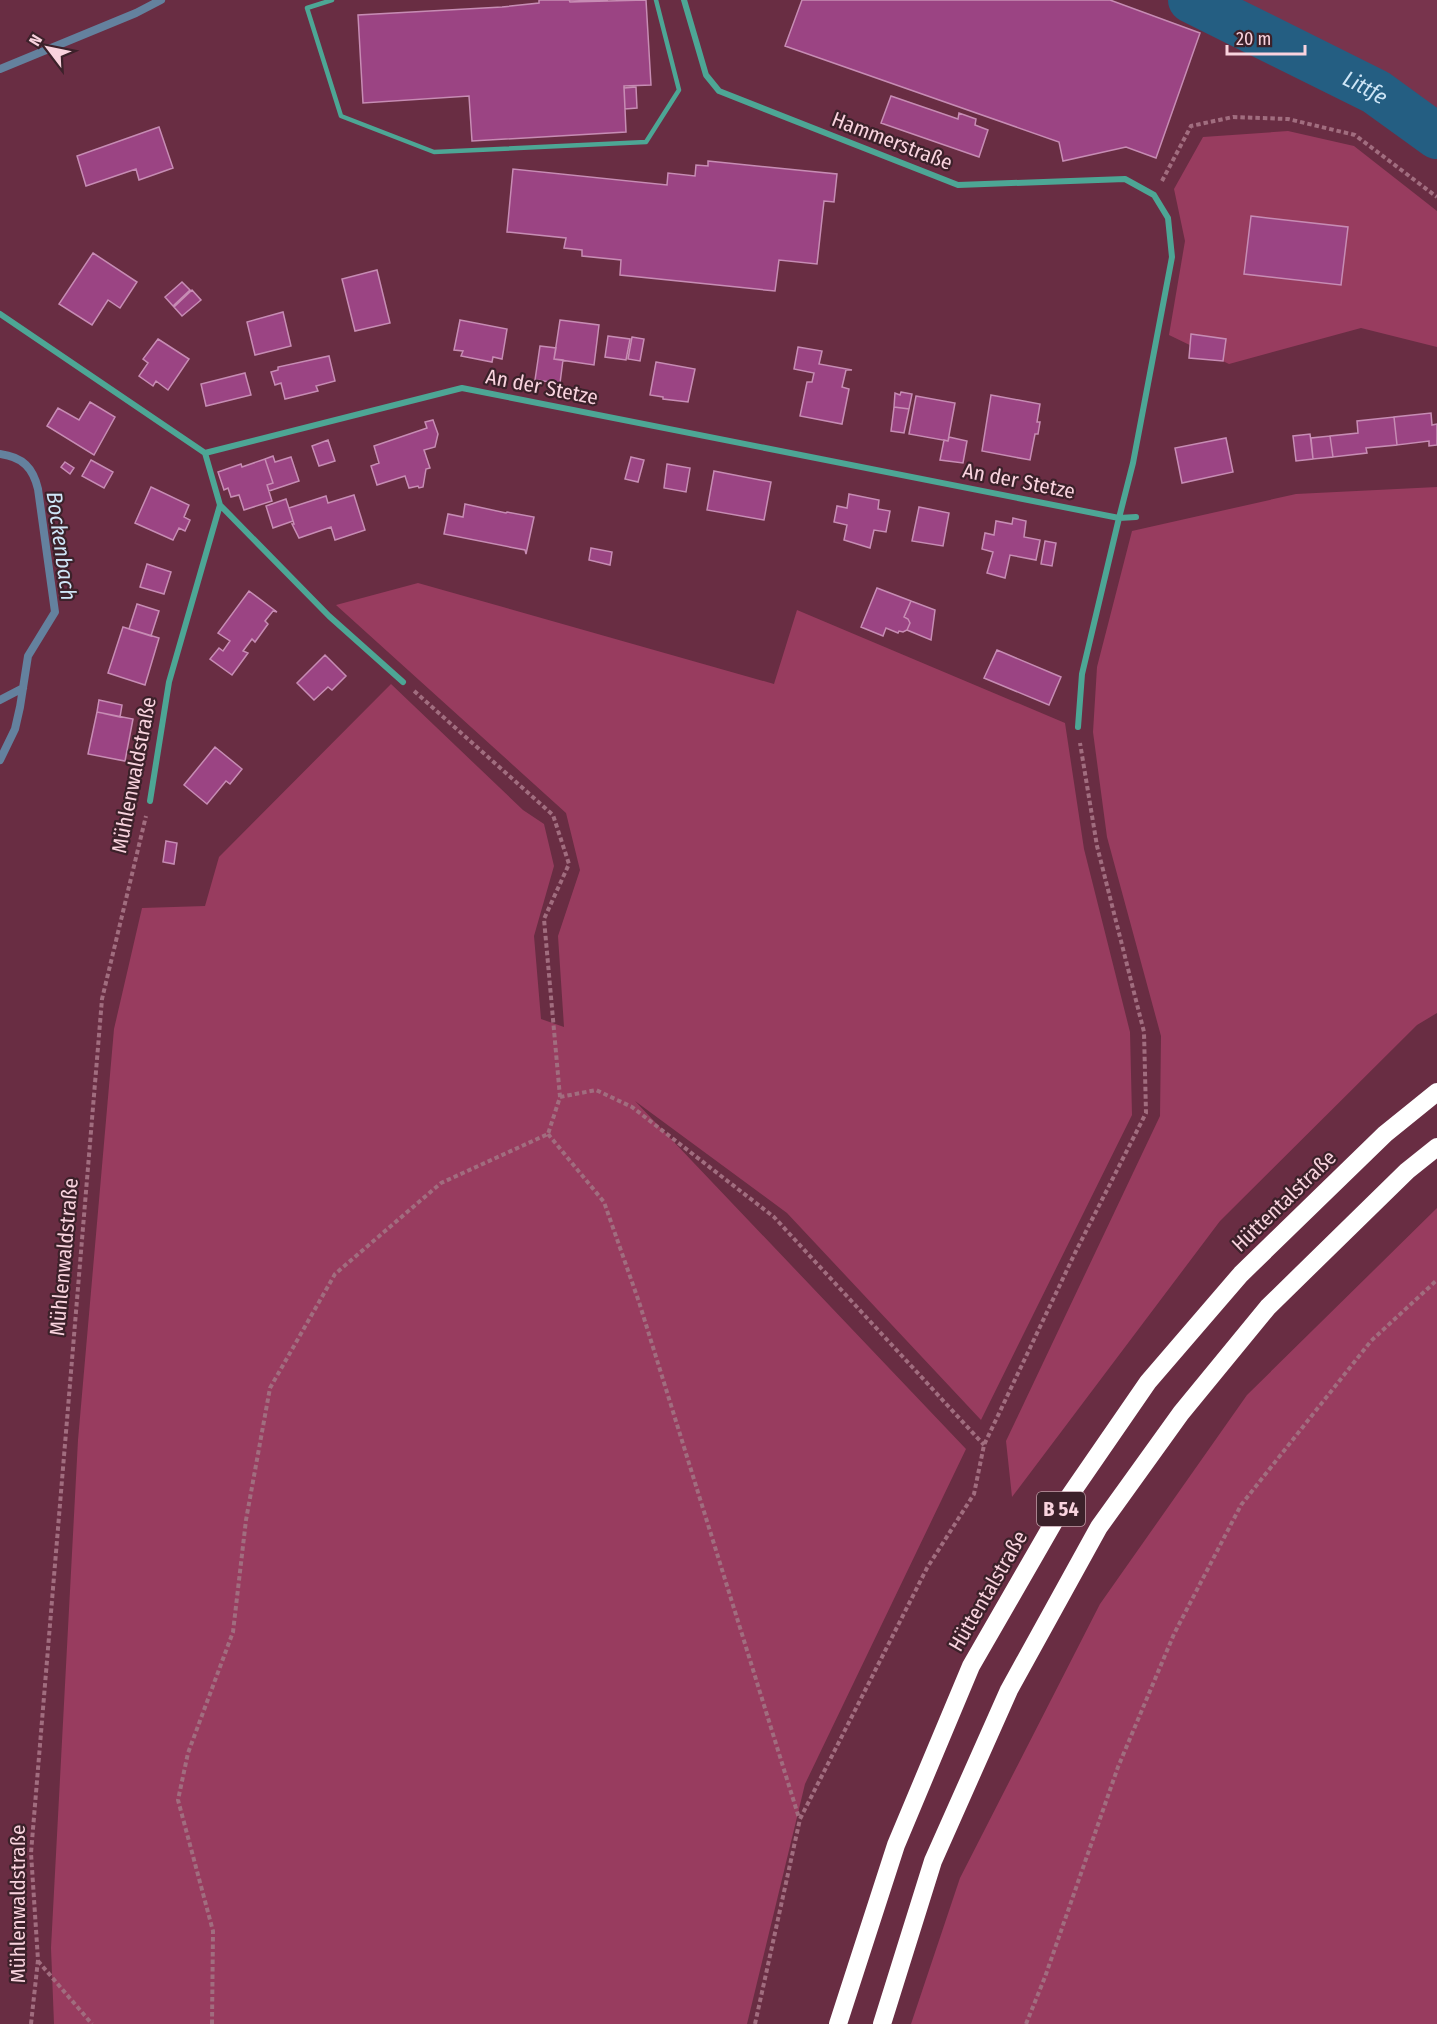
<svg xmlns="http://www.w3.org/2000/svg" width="1437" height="2024" viewBox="0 0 1437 2024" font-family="'Fira Sans Condensed',sans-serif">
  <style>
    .built { fill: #78344d }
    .green { fill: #983c5f }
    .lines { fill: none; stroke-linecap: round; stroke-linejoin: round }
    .stream { stroke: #64819e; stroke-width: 8 }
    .river { stroke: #245e82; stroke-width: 46 }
    .building { fill: #9b4483; stroke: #c78cb4; stroke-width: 1.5 }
    .path { stroke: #a16d7f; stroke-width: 4; stroke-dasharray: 4.5 3; stroke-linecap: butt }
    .lane { stroke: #4da695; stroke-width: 4.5 }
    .street { stroke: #4da695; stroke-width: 6 }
    .highway { stroke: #fff; stroke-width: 18 }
    .labels { text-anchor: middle; stroke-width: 4.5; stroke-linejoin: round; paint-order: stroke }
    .shield { fill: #3c212a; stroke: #c09ea8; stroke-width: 1.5 }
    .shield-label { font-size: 20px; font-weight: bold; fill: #f9d3de }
    .street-label { font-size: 21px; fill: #f9d3de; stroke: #3c212a }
    .water-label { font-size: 22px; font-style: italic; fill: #cfe6f7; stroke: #3c212a }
  </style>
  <rect width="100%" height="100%" fill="#692d43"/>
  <path class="built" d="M1217 0H1437V158Z"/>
  <path class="green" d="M1288 131 1354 146 1437 211V347L1361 328 1229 364 1169 335 1185 241 1174 189 1203 137Z
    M1437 487V1013L1417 1025 1220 1221 1012 1497 1006 1441 1160 1116 1161 1036 1107 837 1093 732 1097 667 1132 531 1296 494Z
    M418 583 774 684 797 610 1065 723 1084 849 1130 1032 1132 1115 981 1420 787 1213 635 1101 966 1449 805 1784 747 2024H54L51 1948 78 1440 114 1029 142 908 205 906 219 857 391 684 523 810 544 824 554 866 534 936 541 1019 564 1027 558 936 580 870 566 813 336 605Z
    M1437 1208V2024H911L960 1878 1100 1604 1247 1395Z"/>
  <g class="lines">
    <path class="stream" d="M0 69 136 13 161 0
      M0 454C23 457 33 468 38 489L55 612 28 656 20 707 15 729 0 760
      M0 700 23 688"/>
    <path class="river" id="s1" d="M1191 0 1376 92 1437 136"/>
  </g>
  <path class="building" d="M539 0H569L570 2 646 0 651 85 624 86 626 132 472 141 469 96 363 103 358 15 502 7 539 3Z
    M569 0H608L570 2Z
    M802 0H1110L1200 33 1156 158 1126 147 1063 161 1059 142 785 46Z
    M636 87 637 108 625 109 624 88Z
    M891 96 958 119 959 113 976 119 975 125 988 130 979 157 881 123Z
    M159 127 173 168 139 180 136 169 86 186 77 156Z
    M708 161 837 174 834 202 824 201 817 264 779 260 775 291 620 275 621 260 582 256V250L564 248 566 238 507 232 513 169 667 185 668 173 695 176 696 165 708 166Z
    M1251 216 1348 227 1341 285 1244 274Z
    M93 253 137 282 120 308 108 300 92 325 59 304Z
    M377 270 390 323 355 331 342 279Z
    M182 282 190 290 173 306 165 297Z
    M192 290 201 300 182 316 174 307Z
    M283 312 291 346 255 355 247 322Z
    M460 320 507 329 502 359 493 357 492 362 461 356 463 351 454 350Z
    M560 320 599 325 594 365 554 359Z
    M1191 334 1226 339 1223 361 1189 358Z
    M608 336 630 339 626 360 605 357Z
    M632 337 644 339 640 361 628 359Z
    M158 339 189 359 168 390 156 381 153 386 139 376 148 363 143 359Z
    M540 346 556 348 554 359 563 360 560 383 535 380Z
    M798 347 822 351 819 364 852 370H846L842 387 849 389 842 424 800 416 807 382H812L814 373 794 369Z
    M329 356 335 381 316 386 318 391 285 399 281 383 275 385 271 372 278 370V367Z
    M656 362 695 369 688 402 663 399V397L650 395Z
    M245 373 251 395 206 406 201 384Z
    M901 392 912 394 909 409 894 407 895 393 900 395Z
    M991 395 1040 404 1037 422H1040L1038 434H1035L1030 460 982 451Z
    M916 396 955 403 948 441 909 434Z
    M90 402 115 417 94 455 47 426 58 408 79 420Z
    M894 407 909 409 904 433 891 431Z
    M1431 413 1432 425 1437 424V445L1429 446V441L1397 445 1394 417Z
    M1394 417 1397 445 1366 448 1367 453 1333 457 1330 436 1358 433 1357 421Z
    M433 420 438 434 435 447 424 450 430 468 426 469 423 487 419 488 418 486 409 488 405 476 377 485 371 466 379 463 374 446 427 428 425 422Z
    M1310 434 1313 459 1296 461 1293 436Z
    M1330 436 1333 457 1313 459 1311 438Z
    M949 437 967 441 963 463 940 460 944 440 948 441Z
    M1226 438 1233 472 1182 483 1175 448Z
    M328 440 335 461 319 466 312 446Z
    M273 456 275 462 291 457 299 481 269 491 267 485 273 483 265 459Z
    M631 457 644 460 638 482 625 479Z
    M265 459 273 483 267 485 272 501 244 510 239 495 231 497 228 488 224 490 218 472 241 464 242 467Z
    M91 460 113 472 104 488 82 476Z
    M65 462 74 468 70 474 61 467Z
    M667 464 690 468 686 492 664 488Z
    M714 471 771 482 764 520 707 510Z
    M151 487 189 505 184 517 190 520 185 531 179 528 173 540 135 523Z
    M849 494 879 500 878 509 890 511 886 532 874 530 870 548 844 540 847 525 834 522 837 506 847 508Z
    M354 495 365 530 335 540 331 527 299 538 292 524H294L289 508 326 496 328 503Z
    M286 499 293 521 273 528 266 506Z
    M465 504 506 513 507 512 534 517 526 554 525 550 444 534 448 514 463 517Z
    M919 507 949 513 943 546 912 541Z
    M1013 518 1026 521 1024 537 1040 540 1036 560 1010 555 1005 578 987 573 993 552 982 549 985 533 994 535 996 521 1012 524Z
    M1045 541 1056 543 1052 566 1041 564Z
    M591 548 612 552 610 565 589 560Z
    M147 564 171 572 164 594 140 587Z
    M877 588 911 601 904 617 908 619 910 623 907 630 903 632 899 631 898 633 886 628 883 636 861 627Z
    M249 591 277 612 273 611 265 621 268 624 255 642 252 639 243 651 248 653 232 675 210 659 219 648 223 651 230 641 218 633Z
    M911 601 935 610 931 640 907 630 910 623 908 619 904 617Z
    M137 604 159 611 151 636 129 629Z
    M123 627 159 638 145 685 108 673Z
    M997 650 1061 677 1049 705 984 678Z
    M325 655 346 676 332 690 328 687 314 700 297 683Z
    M99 700 122 705 120 717 97 712Z
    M97 712 133 719 125 761 88 754Z
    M215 747 242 769 230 784 226 781 207 804 184 785Z
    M166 841 177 843 174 864 163 862Z"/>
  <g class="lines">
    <path class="path" d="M1162 181 1191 126 1233 117 1288 119 1355 135 1437 197
      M560 1097 596 1090 632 1107 774 1217 984 1445
      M548 1134 604 1202 639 1302 799 1818
      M38 1961 92 2024
      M31 2024 38 1960 31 1853 102 999 146 816
      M212 2024 213 1931 178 1800 188 1753 233 1632 246 1520 270 1388 335 1274 441 1183 548 1134 560 1097 544 919 569 864 553 815 413 690
      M755 2024 800 1819 927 1568 974 1494 984 1445 1075 1253 1146 1113 1144 1032 1097 846 1080 743
      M1026 2024 1045 1977 1118 1767 1174 1634 1241 1505 1371 1341 1437 1280"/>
    <path class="lane" d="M332 0 307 8 341 116 434 152 646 142 679 90 656 0"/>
    <path class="street" d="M0 314 205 453 462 388 1119 518 1133 463 1172 257 1168 218 1154 195 1125 179 958 185 719 91 706 75 684 0
      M220 505 329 616 403 682
      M1078 727 1082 674 1119 518 1136 517
      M150 801 169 682 220 505 205 453"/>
    <path class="highway" d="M838 2024 896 1845 971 1666 1066 1501 1148 1382 1241 1274 1385 1134 1437 1092
      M882 2024 933 1861 1009 1690 1099 1527 1181 1413 1268 1307 1407 1171 1437 1147"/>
  </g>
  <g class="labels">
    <rect class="shield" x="1037" y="1492" width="48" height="34" rx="4.5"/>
    <g class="shield-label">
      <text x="1061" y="1516">B 54</text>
    </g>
    <g class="street-label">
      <text transform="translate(892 141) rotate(21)" y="7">Hammerstraße</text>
      <text transform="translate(542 387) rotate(11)" y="7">An der Stetze</text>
      <text transform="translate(1019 481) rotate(11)" y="7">An der Stetze</text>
      <text transform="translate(134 775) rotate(-79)" y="7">Mühlenwaldstraße</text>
      <text transform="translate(1284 1201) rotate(-44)" y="7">Hüttentalstraße</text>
      <text transform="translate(64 1257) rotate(-85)" y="7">Mühlenwaldstraße</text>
      <text transform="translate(988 1591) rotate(-60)" y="7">Hüttentalstraße</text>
      <text transform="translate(18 1904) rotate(-90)" y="7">Mühlenwaldstraße</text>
    </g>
    <g class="water-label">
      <text dy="8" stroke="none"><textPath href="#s1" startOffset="195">Littfe</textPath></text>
      <text transform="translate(62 546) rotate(82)" y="8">Bockenbach</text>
    </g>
  </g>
  <g transform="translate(48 48) rotate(302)" stroke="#3c212a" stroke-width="4.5" paint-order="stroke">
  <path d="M0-4.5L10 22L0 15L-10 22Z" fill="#f9d3de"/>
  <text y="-9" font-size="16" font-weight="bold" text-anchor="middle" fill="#f9d3de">N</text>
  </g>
  <path d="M1227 45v9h78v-9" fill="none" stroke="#f9d3de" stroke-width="3"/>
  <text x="1236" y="45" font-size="18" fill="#f9d3de" stroke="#3c212a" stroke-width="4.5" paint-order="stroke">20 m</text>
</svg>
